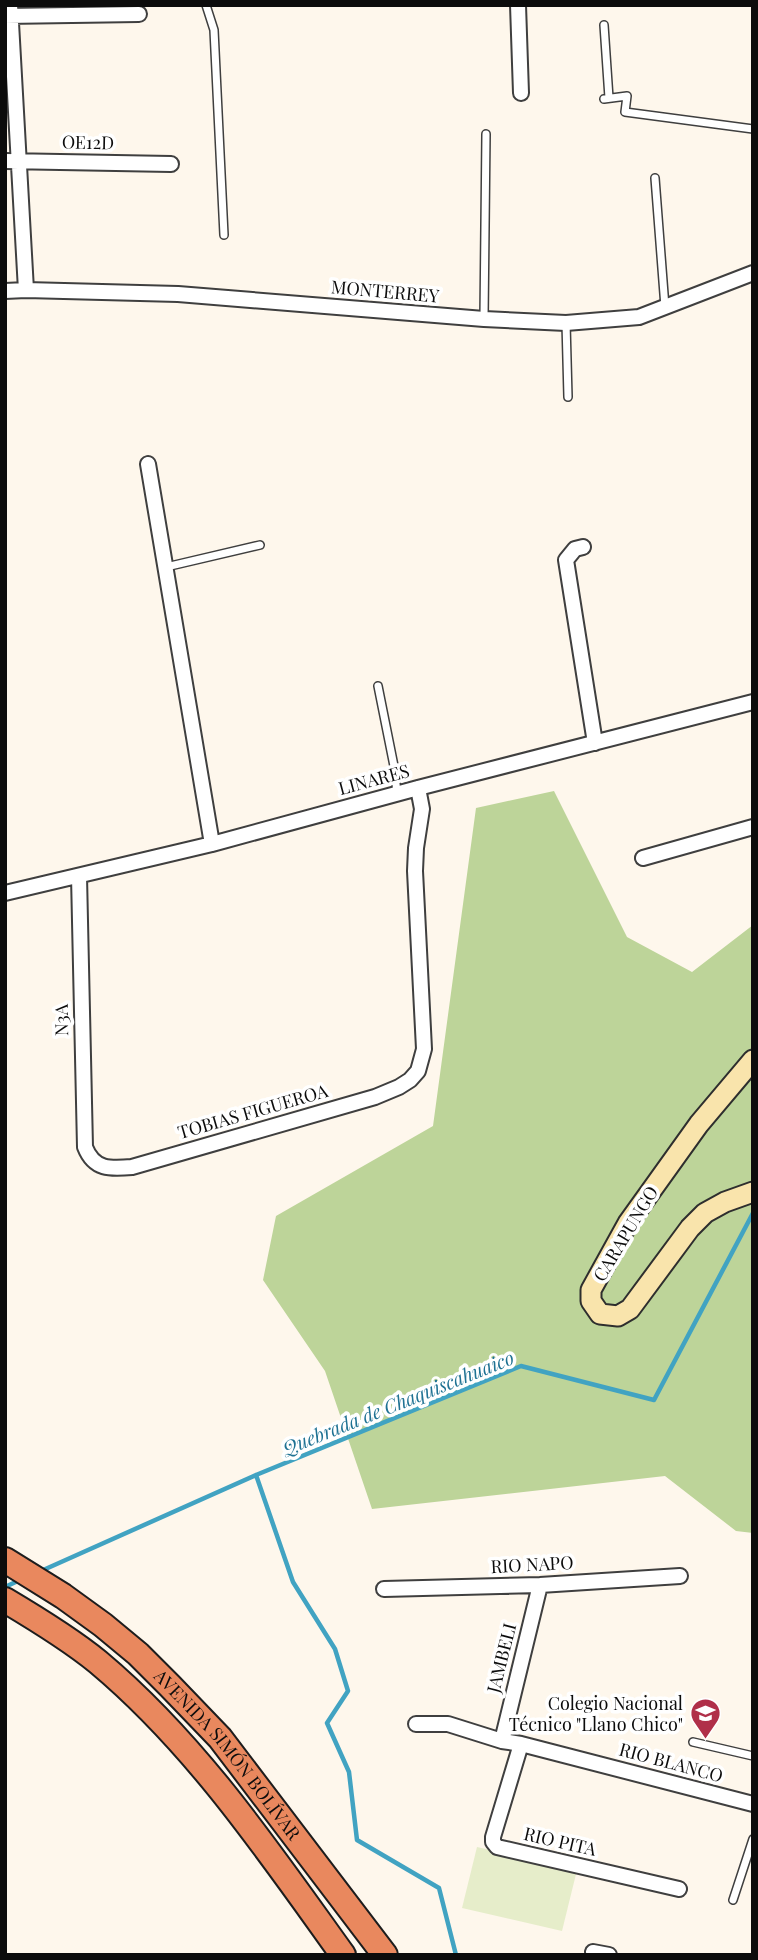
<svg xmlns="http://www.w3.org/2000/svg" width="758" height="1960" viewBox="0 0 758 1960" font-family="'Playfair Display',serif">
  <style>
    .forest { fill: #bdd499 }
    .pitch { fill: #e6edca }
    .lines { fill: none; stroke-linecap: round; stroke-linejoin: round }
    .stream { stroke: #41a3c2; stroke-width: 4.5 }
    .lane-casing { stroke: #3f3f3f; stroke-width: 10 }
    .street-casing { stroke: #3f3f3f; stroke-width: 18 }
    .secondary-casing { stroke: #2e2e2e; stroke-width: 23 }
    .highway-casing { stroke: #1d1d1d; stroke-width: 28 }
    .lane { stroke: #fff; stroke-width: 7 }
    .street { stroke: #fff; stroke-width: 14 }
    .secondary { stroke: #f9e4ac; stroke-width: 19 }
    .highway { stroke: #e9885e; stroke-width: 24 }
    .labels { text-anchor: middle; stroke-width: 7; stroke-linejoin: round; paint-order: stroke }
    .street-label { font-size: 18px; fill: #0c0c0c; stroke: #fff }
    .poi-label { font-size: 18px; fill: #0c0c0c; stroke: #fff; text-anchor: end }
    .water-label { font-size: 19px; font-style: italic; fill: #1f7293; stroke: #fff }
  </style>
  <rect width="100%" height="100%" fill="#fef7ec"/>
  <path class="forest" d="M554 791 627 937 692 972 753 925V1533L736 1531 665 1476 372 1509 325 1371 263 1280 276 1216 433 1126 476 808Z"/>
  <path class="pitch" d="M477 1847 577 1870 562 1931 462 1908Z"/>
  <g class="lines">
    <path class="stream" d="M256 1475 293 1582 335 1649 348 1691 327 1723 349 1772 357 1840 439 1888 456 1955
      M41 1571 256 1475 521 1366 654 1400 753 1213
      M5 1587 20 1580"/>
    <defs>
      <path id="lane" d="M206 5 214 30 224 235
        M604 25 609 98
        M604 99 627 96 625 112 753 129
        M655 178 665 307
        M484 318 486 134
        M566 323 568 397
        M166 567 260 545
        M378 686 394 766 397 793
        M693 1742 753 1756
        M733 1900 753 1839"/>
      <path id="street" d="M10 5 26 290
        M518 5 521 93
        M5 16 139 14
        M5 161 171 164
        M5 291 26 290 178 294 484 319 566 323 639 317 753 273
        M148 464 212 844
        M583 547 575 549 566 560 595 743
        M643 858 753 827
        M79 876 85 1147C94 1170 110 1169 132 1167L375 1097 399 1087 410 1080 418 1071 424 1049 415 871 416 848 422 809 418 788
        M5 893 212 844 418 788 753 702
        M384 1589 540 1585 680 1576
        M416 1724H448L502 1741 521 1744 753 1804
        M502 1741 540 1585
        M521 1744 493 1837V1842L497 1847 679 1889
        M593 1952 609 1955"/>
      <path id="secondary" d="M753 1060 699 1124 628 1223 591 1290V1301L600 1314 618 1316 630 1309 690 1228 705 1213 725 1202 753 1192"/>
      <g id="highway">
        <path id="s1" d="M5 1560 63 1596 103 1625 138 1654 170 1686 220 1738 385 1955"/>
        <path d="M5 1600C37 1619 70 1639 98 1662 196 1744 269 1852 343 1955"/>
      </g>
    </defs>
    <use href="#lane" class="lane-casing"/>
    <use href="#street" class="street-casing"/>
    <use href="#secondary" class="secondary-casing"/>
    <use href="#highway" class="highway-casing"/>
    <use href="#lane" class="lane"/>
    <use href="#street" class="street"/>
    <use href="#secondary" class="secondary"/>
    <use href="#highway" class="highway"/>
  </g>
  <defs>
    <symbol id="school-pin" viewBox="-11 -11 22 30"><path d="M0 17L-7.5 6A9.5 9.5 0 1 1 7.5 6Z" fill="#b02f49" stroke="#fff"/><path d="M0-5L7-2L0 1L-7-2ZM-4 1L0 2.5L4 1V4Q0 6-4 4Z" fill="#fff"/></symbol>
  </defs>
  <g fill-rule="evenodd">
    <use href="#school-pin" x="688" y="1696" width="35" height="47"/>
  </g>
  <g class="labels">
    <g class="street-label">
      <text transform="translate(88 143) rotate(1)" y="6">OE12D</text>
      <text transform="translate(385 292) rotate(5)" y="6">MONTERREY</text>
      <text transform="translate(374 780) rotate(-15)" y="6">LINARES</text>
      <text transform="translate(62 1020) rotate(-91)" y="6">N3A</text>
      <text transform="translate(253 1112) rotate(-16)" y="6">TOBIAS FIGUEROA</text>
      <text transform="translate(626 1234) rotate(-59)" y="6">CARAPUNGO</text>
      <text transform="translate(532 1565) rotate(-3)" y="6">RIO NAPO</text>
      <text transform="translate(502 1658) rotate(-76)" y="6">JAMBELI</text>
      <text dy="6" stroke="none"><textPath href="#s1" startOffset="298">AVENIDA SIMÓN BOLÍVAR</textPath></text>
      <text transform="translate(671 1763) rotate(15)" y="6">RIO BLANCO</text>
      <text transform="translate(560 1842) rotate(13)" y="6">RIO PITA</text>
    </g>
    <g class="poi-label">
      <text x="683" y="1710">Colegio Nacional<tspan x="683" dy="21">Técnico "Llano Chico"</tspan></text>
    </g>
    <g class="water-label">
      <text transform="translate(398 1403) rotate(-22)" y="7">Quebrada de Chaquiscahuaico</text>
    </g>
  </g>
  <rect width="758" height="1960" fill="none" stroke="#0c0c0c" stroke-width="14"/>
</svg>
